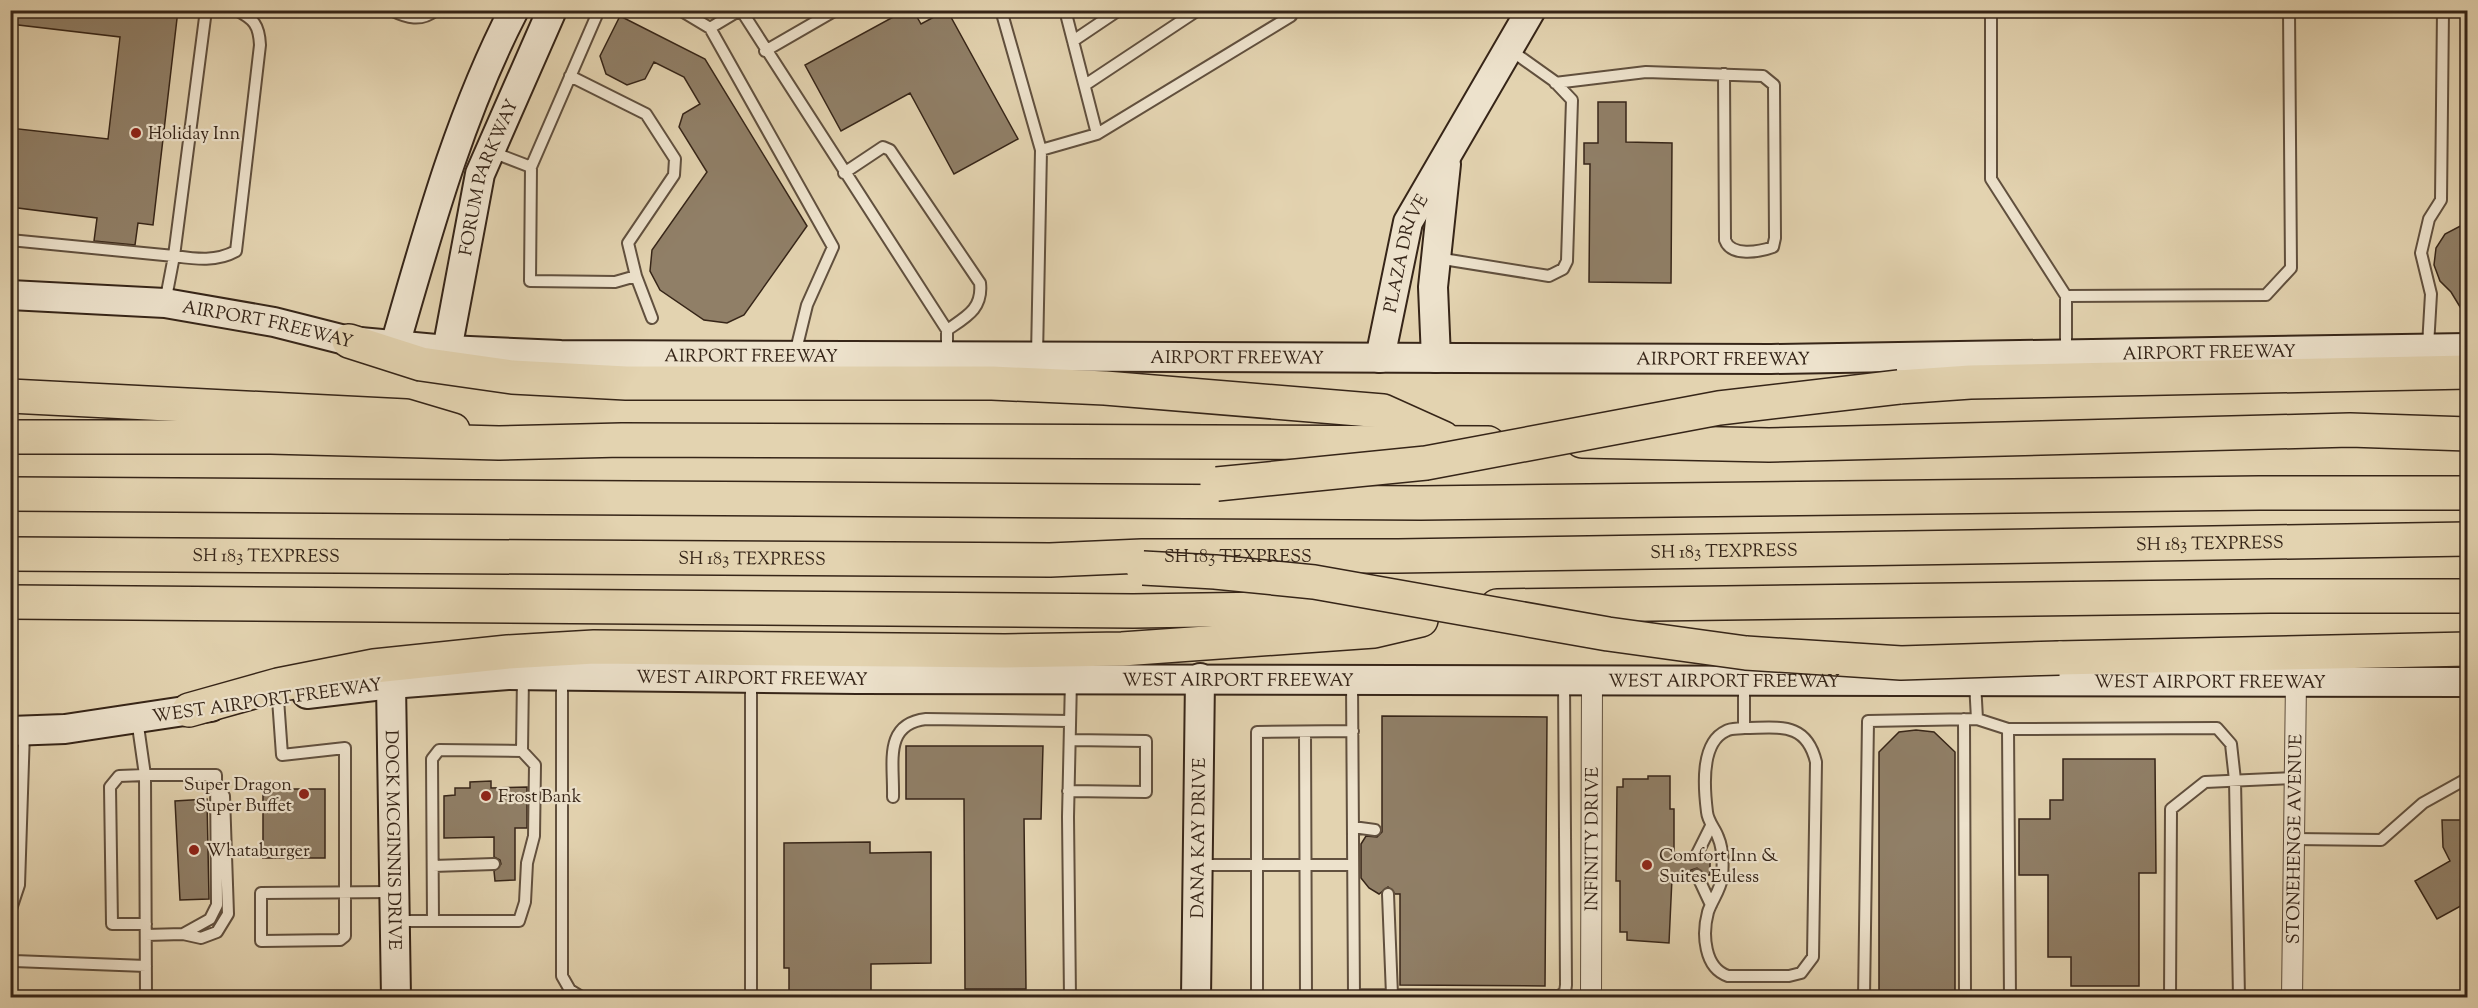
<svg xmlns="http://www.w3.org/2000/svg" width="2478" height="1008" viewBox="0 0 2478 1008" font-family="'Sorts Mill Goudy',serif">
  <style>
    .building { fill: #907f67; stroke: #362518; stroke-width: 1.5 }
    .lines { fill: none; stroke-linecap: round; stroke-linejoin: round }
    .lane-casing { stroke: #61503e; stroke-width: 14 }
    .street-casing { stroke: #61503e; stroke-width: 22 }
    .secondary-casing { stroke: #362518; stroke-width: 32 }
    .highway-casing { stroke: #362518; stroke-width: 36 }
    .lane { stroke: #ede2cc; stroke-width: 10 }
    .street { stroke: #ede2cc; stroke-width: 20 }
    .secondary { stroke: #ede2cc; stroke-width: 28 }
    .highway { stroke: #e3d3b0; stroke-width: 33 }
    .highway-bridge-casing { stroke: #362518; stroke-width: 36; stroke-linecap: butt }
    .highway-bridge { stroke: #e3d3b0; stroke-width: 33 }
    .poi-dot { fill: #8f2418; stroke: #ede2cc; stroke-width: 2 }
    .labels { text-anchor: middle; stroke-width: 4.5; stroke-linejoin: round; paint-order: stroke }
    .poi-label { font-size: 18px; fill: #362518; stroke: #ede2cc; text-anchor: start }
    .street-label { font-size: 18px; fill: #362518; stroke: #ede2cc }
  </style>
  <rect width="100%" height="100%" fill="#e3d3b0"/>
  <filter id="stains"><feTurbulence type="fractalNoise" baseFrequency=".00333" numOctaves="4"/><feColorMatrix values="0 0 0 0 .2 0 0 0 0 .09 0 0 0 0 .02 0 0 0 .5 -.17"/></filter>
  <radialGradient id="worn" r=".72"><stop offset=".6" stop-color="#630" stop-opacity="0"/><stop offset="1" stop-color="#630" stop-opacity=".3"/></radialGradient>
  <path class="building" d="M10 10H178L153 225 138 223 135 245 94 241 97 218 10 207V128L108 139 120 37 10 24Z
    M906 10H913L921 24 947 10 1018 139 954 174 910 93 841 131 805 65Z
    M620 16 705 59 807 226 744 315 727 323 704 320 660 290 650 271 652 250 707 172 679 127 683 114 700 104 684 77 654 62 645 79 627 85 606 74 600 56Z
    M1598 102H1626V142L1672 143 1671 283 1589 282 1590 164H1584V143H1598Z
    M2468 222V320L2451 292 2440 281 2434 265 2436 248 2445 234Z
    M1382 716 1547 717 1545 986 1400 985V894H1395L1388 887 1379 894 1369 888 1361 878V844L1366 836 1377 837 1382 832Z
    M1916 730 1934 732 1955 752V998H1879V752L1899 732Z
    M906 746H1043L1041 819H1024L1026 989H965L964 799H906Z
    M2063 759H2155L2156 873H2139V986H2071V957H2048V875H2019V819H2050V800H2063Z
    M1648 776H1670V809H1674V852L1690 854 1691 859 1697 861 1706 854H1710V875H1705L1697 868 1691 870 1690 875 1672 878 1669 943 1627 940V932H1620V881H1616L1617 787H1623V779H1648Z
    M491 781V788L527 787V828H515V880L495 881 494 871 501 864 500 860 494 857V837L444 838V796L455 795V788H470V782Z
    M263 789H325V858H263Z
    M207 799 209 899 180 900 175 801Z
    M2442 820H2468V902L2437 919 2415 881 2450 861 2443 847Z
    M870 842V853L931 852V963L871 964V998H789V968H784V843Z"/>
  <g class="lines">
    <defs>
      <path id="lane" d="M391 10C407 18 421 22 436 10
        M680 10 710 28 740 10
        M741 10 947 330V356
        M1001 10 1041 150 1037 356
        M1991 10V179L2066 296
        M710 28 833 247 807 305 795 354
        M1073 41 1119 10
        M765 51 836 10
        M570 76 646 114 675 159 674 175 628 243 636 276 652 318
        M1555 83 1646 72 1763 76 1774 85 1775 238 1773 247C1759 252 1731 257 1725 240L1724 74
        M1085 85 1198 10
        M1097 134 1291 16V10
        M1041 150 1097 134 1065 10
        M492 152 531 167 599 10
        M531 167 530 281 615 282 636 276
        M844 173 883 147 890 150 980 283C983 309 966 317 947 330
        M10 240 174 256 206 10
        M1437 258 1549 276 1563 269 1567 261 1572 100 1554 81 1509 49
        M165 303 174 256C196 259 216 262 236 251L260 45C259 25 254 19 236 10
        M2428 346 2431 294 2421 253 2429 219 2441 200 2443 10
        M2066 354V296L2266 295 2291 268 2289 10
        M562 677V976L570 990 583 998
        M751 678V998
        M1352 681 1354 995 1559 996 1565 992 1566 985 1564 681
        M1975 682 1977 719 2008 729 2217 728 2231 744 2235 780 2239 998
        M278 699 282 755 345 748V936L340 940 261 941V893L394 892
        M137 719 145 775 119 776 110 787 112 924H146
        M1964 719 1965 998
        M1744 728C1779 728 1806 721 1816 762L1813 957 1801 973 1789 976H1728C1704 968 1702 934 1708 912 1712 900 1720 891 1722 878 1723 866 1723 848 1718 837 1715 828 1708 822 1707 812 1704 788 1700 743 1726 731 1731 728 1738 729 1744 728V682
        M2008 729 2010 998
        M1305 732 1306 998
        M1068 791 1146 792V741L1070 740
        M893 797C894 763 883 724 926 719L1070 721
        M1353 827 1375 830
        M2294 839 2381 840 2423 803 2468 778
        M1697 854 1711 826
        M1198 865H1353
        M433 866 494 864
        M1697 875 1711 905
        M1388 894 1392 995
        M10 912 19 885 24 731
        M397 921H519L525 902 527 863 534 836 535 765 522 751
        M433 921 432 759 439 750 522 751 523 676
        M146 935 183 934 201 938 217 932 228 914 224 796 216 785
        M10 958 14 961 146 966
        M146 998 145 775H216L217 905 210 919 183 934
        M1070 998 1068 817 1071 679
        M1257 998V732L1353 731
        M1864 998 1868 721 1977 719
        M2170 998 2171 809 2205 782 2295 778"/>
      <g id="street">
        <path id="s1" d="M1591 998 1592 681"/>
        <path id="s2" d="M2292 998 2296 681"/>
      </g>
      <g id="secondary">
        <path id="s3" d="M10 295 165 303 274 322 349 341 447 350 561 355 1771 359 2468 348"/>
        <path d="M395 345C428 231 459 116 514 10"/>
        <path id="s4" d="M447 350 480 174 552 10"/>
        <path id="s5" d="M1380 358 1408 222 1531 10"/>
        <path d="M1436 358 1433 287 1446 164"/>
        <path id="s6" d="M391 684 396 998"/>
        <path id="s7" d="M307 694 391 684 508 675 857 679 2468 682"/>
        <path d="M10 731 65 729 211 707"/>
        <path id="s8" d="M1196 998 1200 678"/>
      </g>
      <g id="highway">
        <path d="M349 341 421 364 512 377 626 383H992L1105 388 1383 411 1443 438"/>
        <path d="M1899 387 1970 382 2468 372"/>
        <path d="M10 396 406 416 453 430"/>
        <path d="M10 437H271L499 443 622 440 1488 443"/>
        <path d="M1582 441 1769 445 2350 430 2468 434"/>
        <path d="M10 494 1421 503 2259 493H2468"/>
        <path id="s9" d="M10 554 1050 560 1142 556H1398L2468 539"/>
        <path d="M10 602 1133 611 1410 607"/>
        <path d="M1497 606 2270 596H2468"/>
        <path d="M2059 658 2468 649"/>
        <path d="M189 710 278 685 374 666 508 652 594 647 1005 651 1122 649 1374 631 1421 620"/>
      </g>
    </defs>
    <use href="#lane" class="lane-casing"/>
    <use href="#street" class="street-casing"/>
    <use href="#secondary" class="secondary-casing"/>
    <use href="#highway" class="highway-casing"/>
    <use href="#lane" class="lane"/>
    <use href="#street" class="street"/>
    <use href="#secondary" class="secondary"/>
    <use href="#highway" class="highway"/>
    <defs>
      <path id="highway-bridge" d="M1217 484 1426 463 1719 408 1899 387
        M1143 568 1215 572 1314 582 1608 634 1746 653 1901 663 2059 658"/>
    </defs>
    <use href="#highway-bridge" class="highway-bridge-casing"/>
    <use href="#highway-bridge" class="highway-bridge"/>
  </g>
  <g class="poi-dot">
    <circle cx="136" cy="133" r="6"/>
    <circle cx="304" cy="794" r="6"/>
    <circle cx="486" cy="796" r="6"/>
    <circle cx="194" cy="850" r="6"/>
    <circle cx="1647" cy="865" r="6"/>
  </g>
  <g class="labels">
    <g class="poi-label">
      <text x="148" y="139">Holiday Inn</text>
      <text x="292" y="790" text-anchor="end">Super Dragon<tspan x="292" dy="21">Super Buffet</tspan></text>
      <text x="498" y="802">Frost Bank</text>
      <text x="206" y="856">Whataburger</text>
      <text x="1659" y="861">Comfort Inn &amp;<tspan x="1659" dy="21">Suites Euless</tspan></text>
    </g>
    <g class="street-label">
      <text dy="6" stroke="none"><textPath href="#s4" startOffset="178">FORUM PARKWAY</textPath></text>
      <text dy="6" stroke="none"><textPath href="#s5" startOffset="108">PLAZA DRIVE</textPath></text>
      <text dy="6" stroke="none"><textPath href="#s3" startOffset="260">AIRPORT FREEWAY</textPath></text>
      <text dy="6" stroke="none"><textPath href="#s3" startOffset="2204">AIRPORT FREEWAY</textPath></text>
      <text dy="6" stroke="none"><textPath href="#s3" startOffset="746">AIRPORT FREEWAY</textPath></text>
      <text dy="6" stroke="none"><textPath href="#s3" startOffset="1232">AIRPORT FREEWAY</textPath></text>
      <text dy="6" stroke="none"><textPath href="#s3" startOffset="1718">AIRPORT FREEWAY</textPath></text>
      <text dy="6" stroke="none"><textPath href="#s9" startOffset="2200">SH 183 TEXPRESS</textPath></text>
      <text dy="6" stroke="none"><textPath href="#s9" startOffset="1714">SH 183 TEXPRESS</textPath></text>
      <text dy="6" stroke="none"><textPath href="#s9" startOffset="256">SH 183 TEXPRESS</textPath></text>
      <text dy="6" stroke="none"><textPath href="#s9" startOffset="1228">SH 183 TEXPRESS</textPath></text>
      <text dy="6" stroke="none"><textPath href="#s9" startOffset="742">SH 183 TEXPRESS</textPath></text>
      <text dy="6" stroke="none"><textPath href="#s7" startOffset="446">WEST AIRPORT FREEWAY</textPath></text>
      <text dy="6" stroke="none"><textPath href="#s7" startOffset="932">WEST AIRPORT FREEWAY</textPath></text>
      <text dy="6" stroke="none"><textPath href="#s7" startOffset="1418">WEST AIRPORT FREEWAY</textPath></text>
      <text dy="6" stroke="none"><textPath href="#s7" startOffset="1904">WEST AIRPORT FREEWAY</textPath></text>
      <text transform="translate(267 700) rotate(-8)" y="6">WEST AIRPORT FREEWAY</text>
      <text dy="6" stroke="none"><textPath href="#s8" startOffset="160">DANA KAY DRIVE</textPath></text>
      <text dy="6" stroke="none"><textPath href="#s1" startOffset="159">INFINITY DRIVE</textPath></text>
      <text dy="6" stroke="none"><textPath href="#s2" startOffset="159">STONEHENGE AVENUE</textPath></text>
      <text dy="6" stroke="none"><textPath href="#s6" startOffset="156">DOCK MCGINNIS DRIVE</textPath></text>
    </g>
  </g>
  <rect width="2478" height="1008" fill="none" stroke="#e3d3b0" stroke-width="36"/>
  <rect x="12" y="12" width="2454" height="984" fill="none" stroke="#362518" stroke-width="3"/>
  <rect x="18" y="18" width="2442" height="972" fill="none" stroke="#362518" stroke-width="1.5"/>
  <rect width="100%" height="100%" filter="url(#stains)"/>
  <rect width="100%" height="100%" fill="url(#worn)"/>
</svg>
